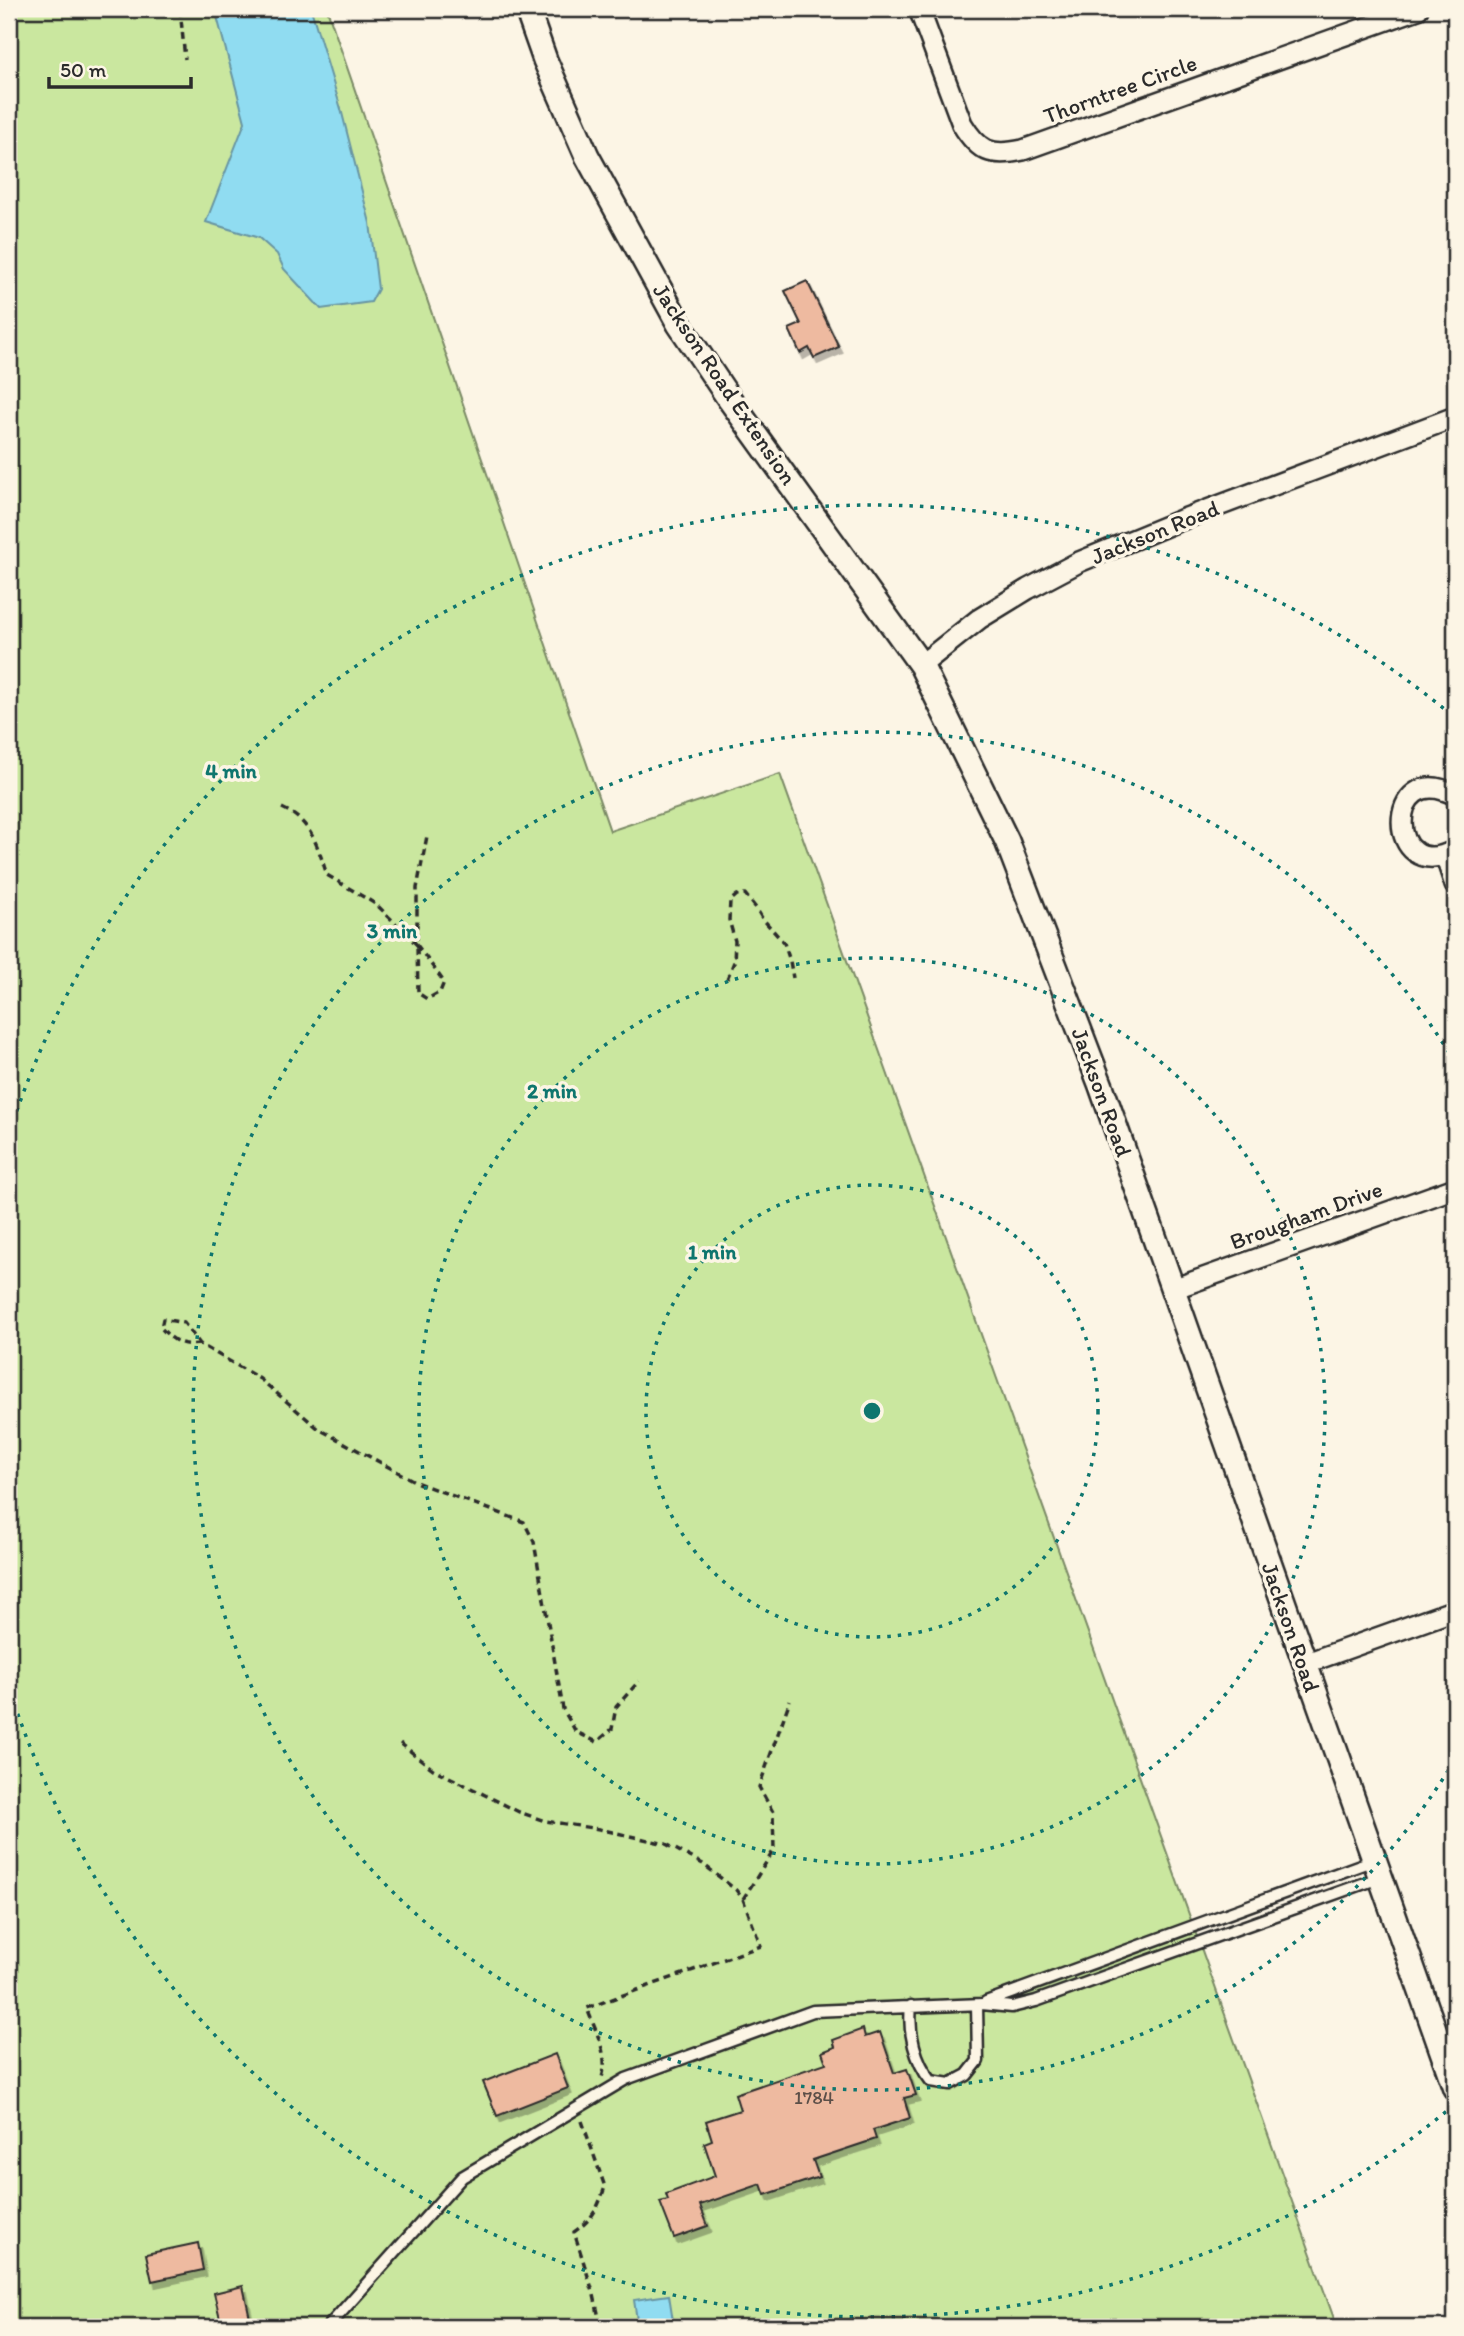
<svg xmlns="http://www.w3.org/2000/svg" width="1464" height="2336" viewBox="0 0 1464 2336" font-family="Itim,sans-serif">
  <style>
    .green { fill: #cae79f; stroke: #7a8965; stroke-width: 2 }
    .water { fill: #90dcf1; stroke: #6895a2; stroke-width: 2 }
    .building { fill: #eebaa0; stroke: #2b2b2b; stroke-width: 2; filter: url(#shadow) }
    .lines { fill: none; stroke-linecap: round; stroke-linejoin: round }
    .service-casing { stroke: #2b2b2b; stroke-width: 15 }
    .minor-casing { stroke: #2b2b2b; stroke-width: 24 }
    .tertiary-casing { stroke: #2b2b2b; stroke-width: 28 }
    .path { stroke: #2b2b2b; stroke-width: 3.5; stroke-dasharray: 7 5; stroke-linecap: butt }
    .service { stroke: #fcf5e5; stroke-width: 10 }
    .minor { stroke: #fcf5e5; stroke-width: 19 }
    .tertiary { stroke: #fcf5e5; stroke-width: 23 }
    .ring { fill: none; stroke: #0f766e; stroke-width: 3.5; stroke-dasharray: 3.5 7 }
    .labels { text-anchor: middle; stroke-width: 7; stroke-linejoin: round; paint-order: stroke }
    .number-label { font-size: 19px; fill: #5c4f48 }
    .street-label { font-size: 23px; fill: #2b2b2b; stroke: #fcf5e5 }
    .centre { fill: #0f766e; stroke: #fcf5e5; stroke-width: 3.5 }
    .ring-label { font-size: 21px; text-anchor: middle; font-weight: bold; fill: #0f766e; stroke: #fcf5e5; stroke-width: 7; stroke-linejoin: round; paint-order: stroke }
  </style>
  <defs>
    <filter id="shadow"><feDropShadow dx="3.5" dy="6" stdDeviation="0" flood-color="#0004"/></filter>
  </defs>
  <rect width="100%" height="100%" fill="#fcf5e5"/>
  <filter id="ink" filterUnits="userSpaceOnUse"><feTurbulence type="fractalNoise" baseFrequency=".0143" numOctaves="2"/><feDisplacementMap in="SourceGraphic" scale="14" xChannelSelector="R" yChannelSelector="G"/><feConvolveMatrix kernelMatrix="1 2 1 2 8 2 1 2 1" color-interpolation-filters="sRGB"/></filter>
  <g filter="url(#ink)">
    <path class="green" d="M9 9H327L610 831 780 774 1337 2327H9Z"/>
    <path class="water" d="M215 9H311L341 109 370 223 378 289 371 302 321 309 284 269 277 254 259 238 206 222 245 122Z
      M669 2295 674 2327H638L634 2300Z"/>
    <path class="building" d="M807 281 839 347 814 358 809 348 800 353 789 329 801 324 785 291Z
      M863 2029 865 2037 880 2032 894 2073 907 2069 916 2095 904 2098 910 2118 873 2130 876 2139 813 2160 819 2177 765 2195 761 2184 700 2205 708 2226 674 2238 660 2202 668 2200 666 2194 715 2176 704 2143 712 2140 706 2121 740 2110 735 2094 826 2063 822 2052 835 2047 833 2040Z
      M555 2054 568 2088 497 2116 483 2082Z
      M198 2243 203 2270 152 2281 146 2254Z
      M243 2286 252 2327H222L214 2293Z"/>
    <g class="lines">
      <defs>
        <path id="service" d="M986 2002 1374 1860
          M911 2006C908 2032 915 2061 931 2081L950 2084 967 2075 978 2061 977 2005
          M328 2327 462 2177 626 2079 813 2011 982 2004 1012 2007 1036 2001 1379 1878"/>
        <path id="minor" d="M919 9 962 124C979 152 991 157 1023 150L1418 9
          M921 665 979 619 1028 589 1079 562 1181 520 1455 417
          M1455 795C1384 757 1385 888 1455 850
          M1445 855 1455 885
          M1173 1289 1455 1188
          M1304 1664 1455 1610"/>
        <path id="tertiary" d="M527 9 545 60 587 156 679 324 730 400 921 665 1007 841 1101 1086 1455 2088"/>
      </defs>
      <use href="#service" class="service-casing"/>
      <use href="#minor" class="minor-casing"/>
      <use href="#tertiary" class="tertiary-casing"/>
      <path class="path" d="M180 9 185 59
        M282 808C312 822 317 845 327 875L377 905 417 945V888L427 836
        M417 945 444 982 440 992 427 999 418 993Z
        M727 979 734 962 735 941 729 920 730 901 737 895 745 894 756 908 762 918 784 943 790 961 793 978
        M200 1344C181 1346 173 1341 161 1328L163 1319 184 1323 200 1344 260 1379 319 1429 418 1483 524 1522 534 1542 563 1709 576 1732 597 1742 612 1729 616 1707 639 1681
        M400 1743 433 1769 519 1812 545 1821 599 1829 666 1844 703 1864 736 1890 743 1899 761 1946 587 2008C594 2028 610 2056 602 2077
        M743 1899 774 1850 773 1812 759 1787 790 1700
        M582 2121 605 2187C597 2209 594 2218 574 2232L594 2295 601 2327"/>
      <use href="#service" class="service"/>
      <use href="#minor" class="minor"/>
      <use href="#tertiary" class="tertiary"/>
    </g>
  </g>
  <g class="ring">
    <circle cx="872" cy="1411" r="226"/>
    <circle cx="872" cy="1411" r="453"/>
    <path d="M1454 1761A679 679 0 1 1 1454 1061"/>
    <path d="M1454 2105A906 906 0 0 1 10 1691M10 1131A906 906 0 0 1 1454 717"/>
  </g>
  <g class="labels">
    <g class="number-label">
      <text x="814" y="2104">1784</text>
    </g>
    <g class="street-label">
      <text transform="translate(1120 89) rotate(-20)" y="8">Thorntree Circle</text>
      <text transform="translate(725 384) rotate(56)" y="8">Jackson Road Extension</text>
      <text transform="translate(1155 532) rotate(-22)" y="8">Jackson Road</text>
      <text transform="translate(1102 1092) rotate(70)" y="8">Jackson Road</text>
      <text transform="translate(1306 1215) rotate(-20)" y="8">Brougham Drive</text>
      <text transform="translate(1291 1627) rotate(71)" y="8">Jackson Road</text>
    </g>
  </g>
  <circle cx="872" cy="1411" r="10" class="centre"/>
  <g class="ring-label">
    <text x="231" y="778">4 min</text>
    <text x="392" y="938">3 min</text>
    <text x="552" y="1098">2 min</text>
    <text x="712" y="1259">1 min</text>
  </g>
  <rect width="1464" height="2336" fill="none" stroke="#fcf5e5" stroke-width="35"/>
  <rect x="18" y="18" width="1429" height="2301" fill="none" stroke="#2b2b2b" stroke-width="2.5" filter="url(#ink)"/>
  <path d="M49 77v10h142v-10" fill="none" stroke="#2b2b2b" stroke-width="3.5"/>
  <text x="60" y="77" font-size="21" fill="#2b2b2b" stroke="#fcf5e5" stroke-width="5" paint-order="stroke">50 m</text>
</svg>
